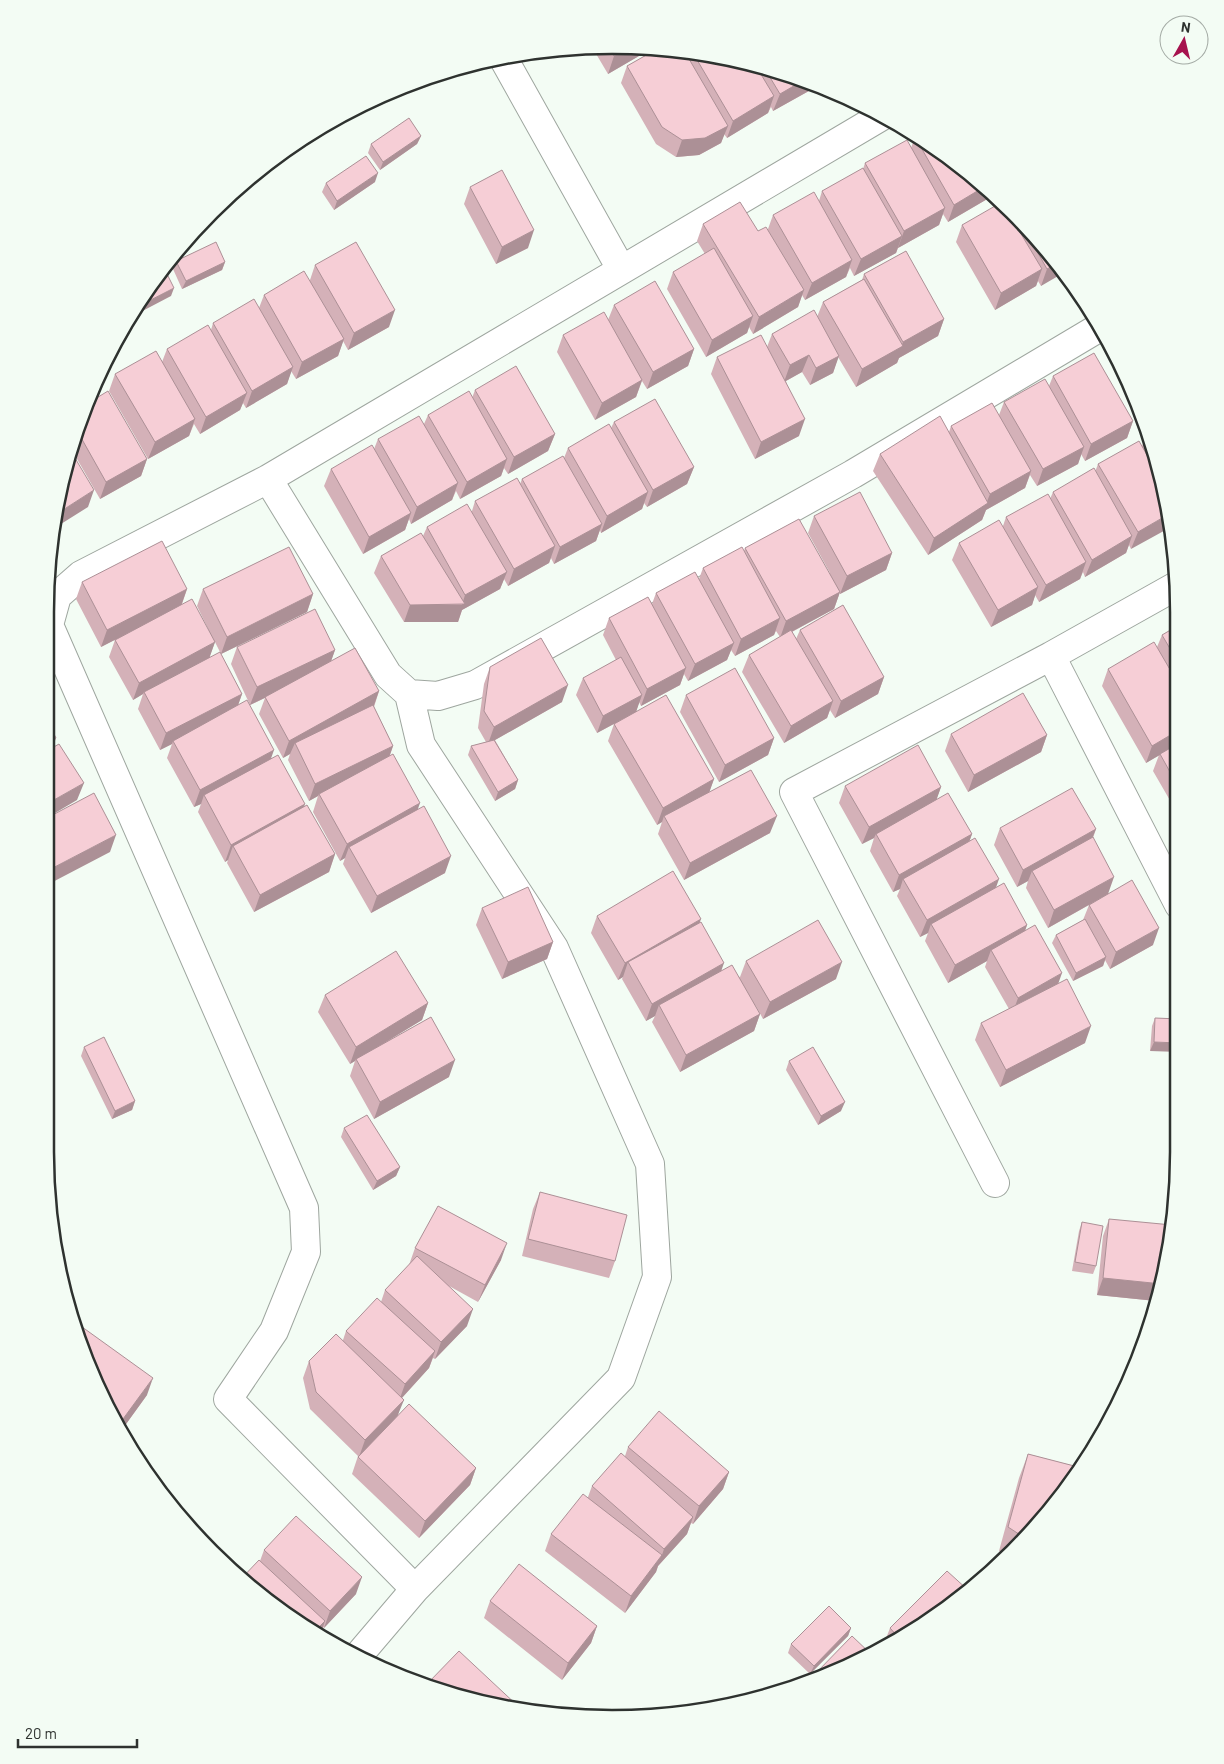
<svg xmlns="http://www.w3.org/2000/svg" width="1224" height="1764" viewBox="0 0 1224 1764" font-family="Barlow,sans-serif">
  <style>
    .lines { fill: none; stroke-linecap: round; stroke-linejoin: round }
    .minor-casing { stroke: #9ea69f; stroke-width: 30 }
    .minor { stroke: #fff; stroke-width: 28 }
    .wall { fill: #d4b1b8 }
    .shaded-wall { fill: #ac9096 }
    .building { fill: #f6ced6; stroke: #ac9096 }
    .rim { fill: none; stroke: #2e322f; stroke-width: 2.5 }
  </style>
  <rect width="100%" height="100%" fill="#f3fcf4"/>
  <g class="lines">
    <defs>
      <path id="minor" d="M502 56 621 269
        M268 479 388 675 409 694 438 696 475 685 853 474 1100 327
        M1051 656 1179 905
        M409 694 421 745 554 948 650 1164 657 1277 621 1378 415 1589
        M995 1183 794 792 1051 656 1176 586
        M358 1656 415 1589 228 1399 274 1331 306 1252 304 1208 49 625 57 596 81 575 268 479 882 116"/>
    </defs>
    <use href="#minor" class="minor-casing"/>
    <use href="#minor" class="minor"/>
  </g>
  <path class="wall" d="M612 45 651 49 608 74 592 47Z
    M657 49 723 56 817 84 816 87 773 111 771 107 768 113 727 138 724 134 721 143 699 155 676 157 656 144 621 83 627 66Z
    M421 136 417 144 380 170 368 153 371 144Z
    M915 137 927 141 994 196 992 197 990 194 989 198 948 222 943 214 939 225 898 248 896 253 854 276 850 268 846 277 805 300 802 295 798 307 753 334 749 327 747 333 706 357 667 289 673 272 705 254 697 241 703 224 758 231 768 229 773 215 819 201 822 191 863 169 865 163 911 148Z
    M375 182 334 210 322 192 326 183Z
    M470 187 528 248 496 264 464 204Z
    M1007 206 1013 211 1062 267 1041 286 1038 281 1036 286 995 310 956 242 962 225 1006 208Z
    M176 261 225 262 222 270 182 289 173 269Z
    M315 265 389 327 348 350 343 341 338 356 296 379 291 371 287 384 246 408 243 403 240 410 200 434 194 424 189 436 148 459 109 391 115 374 162 362 167 349 211 330 213 323 259 308 264 295 310 280Z
    M864 274 944 319 938 336 899 358 897 363 856 387 838 357 833 373 810 385 802 372 786 381 799 436 755 459 711 374 717 357 767 347 772 334 817 317 823 302 862 280Z
    M614 305 694 349 688 366 647 389 642 381 636 397 595 420 557 352 563 335 608 320Z
    M1053 376 1133 421 1127 438 1085 461 1081 454 1078 464 1037 486 1030 475 1025 488 986 510 982 520 928 555 873 471 880 454 949 432 951 426 999 415 1004 402 1049 386Z
    M475 390 555 434 548 451 508 474 504 468 501 476 460 499 456 491 452 500 411 524 409 519 405 530 363 554 324 486 331 469 374 449 378 439 424 424 428 415 472 398Z
    M90 402 147 459 141 476 100 499 73 452Z
    M614 422 694 467 687 484 647 507 644 503 642 509 601 533 600 530 596 541 554 564 551 558 549 563 508 586 504 579 500 589 462 610 458 622H404L374 573 381 556 423 536 427 527 472 511 475 501 520 484 522 479 564 458 568 448 611 428Z
    M1146 436 1168 502 1131 549 1129 545 1126 553 1085 577 1083 572 1080 579 1039 602 1035 595 1032 605 991 627 952 560 959 543 1003 526 1006 517 1050 499 1053 492 1095 472 1098 464 1142 446Z
    M814 516 892 553 886 570 840 594V592L834 609 792 632 796 639 800 630 884 677 878 694 835 718 830 710 827 718 784 743 742 672 749 655 780 637 776 631 774 635 735 656 731 650 727 660 688 681 684 674 680 685 641 706 639 702 636 712 714 779 709 792 770 833 684 880 658 834 662 822 657 825 608 741 614 724 625 718 597 733 576 695 583 678 616 660 603 635 609 618 652 604 656 593 699 579 703 568 744 551 745 548 830 573 808 533Z
    M82 582 187 589 182 604 213 639 197 606 203 589 313 594 307 612 221 654 215 642 209 658 242 694 238 705 271 759 304 807 335 854 329 872 254 912 227 863 228 860 225 862 198 812 201 804 194 807 167 758 172 744 160 750 138 709 143 694 133 700 109 657 115 640 120 637 101 647 76 599Z
    M1179 625V816L1153 771 1159 755 1146 763 1102 686 1108 669 1157 647 1162 635Z
    M237 647 335 650 331 661 379 691 374 707 393 746 390 755 418 809 445 873 371 913 343 864 345 858 340 861 313 812 318 796 309 801 288 760 290 754 283 758 259 714 265 698 250 705 231 664Z
    M490 667 562 702 495 740 518 780 515 789 495 801 468 755 471 746 486 742 478 728 484 684Z
    M686 695 774 738 768 755 719 782 680 712Z
    M951 734 1047 735 1041 752 968 792 945 751Z
    M845 786 941 787 936 800 972 834 969 842 996 888 1027 925 1025 931 1058 984 1085 1043 1000 1087 975 1040 981 1023 1009 1009 985 967 987 961 948 983 925 941 928 933 920 937 897 896 900 889 893 892 870 851 874 838 862 844 839 803Z
    M1000 828 1096 829 1093 838 1108 894 1153 945 1110 969 1105 960 1103 966 1073 981 1052 943 1056 935 1083 920 1089 905 1048 928 1026 888 1028 881 1017 887 994 845Z
    M482 908 553 942 547 959 502 979 476 925Z
    M597 916 700 922 722 971 740 977 746 961 836 979 763 1019 755 1004 760 1014 754 1031 680 1072 652 1022 655 1016 646 1021 622 979 623 977 618 980 591 933Z
    M325 995 428 1003 422 1020 391 1039 449 1077 374 1119 350 1076 355 1061 350 1064 318 1012Z
    M1155 1018 1179 1019 1150 1051 1152 1026Z
    M84 1047 135 1101 132 1110 112 1119 81 1056Z
    M789 1061 841 1111 818 1125 786 1070Z
    M344 1128 400 1167 396 1176 373 1190 341 1137Z
    M540 1192 615 1261 609 1278 522 1256 533 1209Z
    M1109 1219 1168 1263 1156 1301 1097 1295 1103 1236Z
    M1082 1222 1096 1266 1093 1274 1072 1271 1079 1231Z
    M415 1248 501 1260 478 1302 449 1286 467 1326 435 1359 433 1358 429 1368 402 1398 398 1415 476 1468 470 1485 419 1538 352 1474 358 1456 310 1409 303 1378 309 1361 343 1340 346 1331 381 1302 385 1290 409 1265Z
    M88 1369 147 1395 121 1431Z
    M628 1447 729 1472 723 1489 693 1524 691 1523 687 1534 658 1566 656 1572 625 1613 545 1551 551 1534 588 1497 592 1486 625 1456Z
    M1028 1454 1082 1468 1013 1553 1008 1557 999 1551 1019 1478Z
    M264 1550 356 1594 324 1628 323 1627 320 1636 297 1624 260 1561Z
    M490 1601 597 1626 591 1643 562 1680 484 1618Z
    M927 1623 882 1649 890 1628Z
    M851 1628 848 1636 810 1674 788 1653 791 1644Z"/>
  <path class="shaded-wall" d="M631 47 651 49 608 74 614 56Z
    M804 80 817 84 816 87 773 111 780 94Z
    M774 96 768 113 727 138 733 121Z
    M728 126 721 143 699 155 676 157 682 140Z
    M421 136 417 144 380 170 383 162Z
    M378 173 375 182 334 210 337 201Z
    M984 187 991 193 989 198 948 222 954 205Z
    M945 208 939 225 898 248 904 231Z
    M534 230 528 248 496 264 502 247Z
    M902 236 896 253 854 276 861 259Z
    M852 260 846 277 805 300 812 283Z
    M225 262 222 270 182 289 186 281Z
    M1058 263 1065 272 1041 286 1047 269Z
    M1042 269 1036 286 995 310 1001 293Z
    M174 288 171 296 131 317 137 307Z
    M804 290 798 307 753 334 759 317Z
    M395 310 389 327 348 350 354 333Z
    M753 316 747 333 706 357 712 340Z
    M944 319 938 336 899 358 897 363 856 387 862 369 901 347 903 342Z
    M344 339 338 356 296 379 302 362Z
    M694 349 688 366 647 389 653 372Z
    M809 355 802 372 784 382 790 365Z
    M839 356 833 373 810 385 816 368Z
    M293 367 287 384 246 408 252 391Z
    M642 380 636 397 595 420 602 403Z
    M247 393 240 410 200 434 206 417Z
    M195 419 189 436 148 459 155 442Z
    M805 419 799 436 755 459 761 442Z
    M1133 421 1127 438 1085 461 1091 444Z
    M555 434 548 451 508 474 514 457Z
    M1084 447 1078 464 1037 486 1043 469Z
    M147 459 141 476 100 499 106 482Z
    M507 459 501 476 460 499 467 482Z
    M694 467 687 484 647 507 653 490Z
    M1031 471 1025 488 986 510 982 520 928 555 934 538 986 504 990 494Z
    M458 483 452 500 411 524 417 507Z
    M94 490 88 507 53 529 55 515Z
    M648 492 642 509 601 533 607 516Z
    M411 513 405 530 363 554 369 537Z
    M1169 514 1171 527 1131 549 1138 532Z
    M602 524 596 541 554 564 560 547Z
    M1132 536 1126 553 1085 577 1092 560Z
    M555 546 549 563 508 586 514 569Z
    M892 553 886 570 840 594 847 576Z
    M1086 562 1080 579 1039 602 1046 585Z
    M507 572 500 589 462 610 458 622H404L410 605H462L465 595Z
    M1038 587 1032 605 991 627 998 610Z
    M187 589 181 606 101 647 107 630Z
    M840 592 834 609 780 638 786 621Z
    M313 594 307 612 221 654 227 637Z
    M780 618 774 635 735 656 741 639Z
    M215 642 209 659 144 692 143 694 133 700 139 683Z
    M734 643 727 660 688 681 695 664Z
    M335 650 329 667 250 705 257 687Z
    M686 668 680 685 641 706 647 689Z
    M884 677 878 694 835 718 841 701Z
    M568 685 562 702 488 744 494 727Z
    M379 691 373 708 295 743 290 754 283 758 289 741Z
    M242 694 236 711 173 741 172 744 160 750 166 733Z
    M642 695 636 712 597 733 603 716Z
    M833 701 827 718 784 743 791 726Z
    M1179 730V744L1146 763 1152 746Z
    M1047 735 1041 752 968 792 974 775Z
    M56 738 50 755 45 758V744Z
    M774 738 768 755 719 782 725 765Z
    M393 746 387 763 319 794 318 796 309 801 315 784Z
    M274 750 268 767 204 795 201 804 194 807 200 790Z
    M714 779 708 796 664 816 662 822 657 825 663 808Z
    M518 780 515 789 495 801 498 792Z
    M84 783 77 800 45 819V805Z
    M941 787 935 804 876 834 874 838 862 844 869 827Z
    M420 803 414 820 349 847 345 858 340 861 347 844Z
    M305 804 299 821 233 846 228 860 225 862 231 845Z
    M777 816 770 833 684 880 690 863Z
    M1096 829 1089 846 1032 871 1028 881 1017 887 1023 870Z
    M972 834 966 851 903 879 900 889 893 892 899 875Z
    M116 835 110 852 45 886V872Z
    M335 854 329 872 254 912 260 895Z
    M451 856 445 873 371 913 377 896Z
    M1114 877 1108 894 1048 928 1054 910Z
    M999 879 993 896 931 924 928 933 920 937 927 920Z
    M701 919 695 936 628 962 623 977 618 980 625 963Z
    M1027 925 1021 942 991 950 987 961 948 983 955 965Z
    M1159 928 1153 945 1110 969 1116 952Z
    M553 942 547 959 502 979 508 962Z
    M1106 957 1103 966 1073 981 1076 973Z
    M842 962 836 979 763 1019 770 1002Z
    M724 963 718 980 659 1005 655 1016 646 1021 652 1004Z
    M1062 973 1056 990 1012 1015 1018 998Z
    M428 1003 422 1020 356 1060V1059L355 1061 350 1064 356 1047Z
    M760 1014 754 1031 680 1072 686 1055Z
    M1091 1026 1085 1043 1000 1087 1006 1070Z
    M1154 1042 1179 1043V1052L1150 1051Z
    M455 1060 449 1077 374 1119 380 1102Z
    M135 1101 132 1110 112 1119 115 1111Z
    M845 1102 841 1111 818 1125 821 1116Z
    M400 1167 396 1176 373 1190 377 1181Z
    M507 1243 501 1260 478 1302 485 1285Z
    M1103 1278 1162 1284 1156 1301 1097 1295Z
    M473 1309 467 1326 435 1359 441 1342Z
    M435 1351 429 1368 399 1401 405 1384Z
    M153 1378 147 1395 121 1431 120 1428 123 1419Z
    M404 1400 397 1417 359 1457 365 1440Z
    M476 1468 470 1485 419 1538 425 1521Z
    M729 1472 723 1489 693 1524 699 1506Z
    M693 1517 687 1534 658 1566 656 1572 625 1613 631 1596 662 1555 664 1549Z
    M362 1577 356 1594 324 1628 330 1611Z
    M325 1621 320 1636 314 1632Z
    M597 1626 591 1643 562 1680 568 1663Z
    M851 1628 848 1636 810 1674 814 1666Z"/>
  <path class="building" d="M608 45H612L631 47 614 56Z
    M657 49 685 52 728 126 705 138 682 140 662 127 627 66Z
    M693 53 723 56 756 66 774 96 733 121Z
    M765 69 804 80 780 94Z
    M409 118 421 136 383 162 371 144Z
    M917 135 927 141 984 187 954 205 915 137Z
    M907 140 945 208 904 231 865 163Z
    M366 156 378 173 337 201 326 183Z
    M863 168 902 236 861 259 822 191Z
    M502 170 534 230 502 247 470 187Z
    M814 192 852 260 812 283 773 215Z
    M740 202 758 231 766 227 804 290 759 317 703 224Z
    M1002 202 1042 269 1001 293 962 225Z
    M1017 216 1058 263 1047 269Z
    M216 242 225 262 186 281 176 261Z
    M356 242 395 310 354 333 315 265Z
    M714 248 753 316 712 340 673 272Z
    M906 251 944 319 903 342 864 274Z
    M164 268 174 288 137 307 160 270Z
    M304 271 344 339 302 362 264 295Z
    M864 279 903 346 862 369 823 302Z
    M655 281 694 349 653 372 614 305Z
    M254 299 293 367 252 391 213 323Z
    M814 310 839 356 816 368 809 355 790 365 772 334Z
    M604 312 642 380 602 403 563 335Z
    M208 325 247 393 206 417 167 349Z
    M761 335 805 419 761 442 717 357Z
    M156 351 195 419 155 442 115 374Z
    M1094 353 1133 421 1091 444 1053 376Z
    M516 366 555 434 514 457 475 390Z
    M1045 379 1084 447 1043 469 1004 402Z
    M108 391 147 459 106 482 79 434 90 402Z
    M469 391 507 459 467 482 428 415Z
    M655 399 694 467 653 490 614 422Z
    M992 403 1031 471 990 494 951 426Z
    M419 416 458 483 417 507 378 439Z
    M940 416 988 503 934 538 880 454Z
    M609 424 648 492 607 516 568 448Z
    M1139 441 1159 476 1168 502 1169 514 1138 532 1098 464Z
    M372 445 411 513 369 537 331 469Z
    M72 453 94 490 55 515 56 502Z
    M563 456 602 524 560 547 522 479Z
    M1094 468 1132 536 1092 560 1053 492Z
    M517 478 555 546 514 569 475 501Z
    M860 492 892 553 847 576 814 516Z
    M1048 494 1086 562 1046 585 1006 517Z
    M467 504 507 572 465 595 427 527Z
    M799 519 840 592 786 621 745 548Z
    M999 520 1038 587 998 610 959 543Z
    M421 533 465 604 410 605 381 556Z
    M162 541 187 589 107 630 82 582Z
    M289 547 313 594 227 637 203 589Z
    M742 547 780 618 741 639 703 568Z
    M695 572 734 643 695 664 656 593Z
    M648 597 686 668 647 689 609 618Z
    M192 599 215 642 139 683 115 640Z
    M843 605 884 677 841 701 800 630Z
    M315 609 335 650 257 687 237 647Z
    M1179 625V664L1162 635Z
    M791 630 833 701 791 726 749 655Z
    M541 638 568 685 494 727 484 711 490 667Z
    M1154 642 1179 685V730L1152 746 1108 669Z
    M355 648 379 691 289 741 265 697Z
    M220 652 242 694 166 733 144 692Z
    M621 657 642 695 603 716 583 678Z
    M735 668 774 738 725 765 686 695Z
    M1023 693 1047 735 974 775 951 734Z
    M666 695 714 779 663 808 614 724Z
    M247 700 274 750 200 790 173 741Z
    M373 705 393 746 315 784 295 743Z
    M45 717 56 738 45 744Z
    M494 740 518 780 498 792 471 746Z
    M1179 743V788L1160 754Z
    M59 744 84 783 45 805V752Z
    M918 745 941 787 869 827 845 786Z
    M393 754 420 803 347 844 319 794Z
    M278 755 305 804 231 845 204 795Z
    M751 770 777 816 690 863 664 816Z
    M1072 788 1096 829 1023 870 1000 828Z
    M94 793 116 835 45 872V819Z
    M948 793 972 834 899 875 876 834Z
    M307 805 335 854 260 895 233 846Z
    M424 806 451 856 377 896 349 847Z
    M1093 837 1114 877 1054 910 1032 871Z
    M975 838 999 879 927 920 903 879Z
    M673 871 701 919 625 963 597 916Z
    M1132 880 1159 928 1116 952 1089 905Z
    M1004 883 1027 925 955 965 931 924Z
    M528 887 553 942 508 962 482 908Z
    M1085 919 1106 957 1076 973 1056 935Z
    M818 920 842 962 770 1002 746 961Z
    M701 922 724 963 652 1004 628 962Z
    M1035 925 1062 973 1018 998 991 950Z
    M396 951 428 1003 356 1047 325 995Z
    M732 965 760 1014 686 1055 659 1005Z
    M1067 979 1091 1026 1006 1070 981 1023Z
    M431 1017 455 1060 380 1102 356 1059Z
    M1155 1018 1179 1019V1043L1154 1042Z
    M104 1037 135 1101 115 1111 84 1047Z
    M813 1047 845 1102 821 1116 789 1061Z
    M367 1115 400 1167 377 1181 344 1128Z
    M540 1192 627 1215 615 1261 528 1239Z
    M438 1206 507 1243 485 1285 415 1248Z
    M1109 1219 1172 1225 1168 1263 1162 1284 1103 1278Z
    M1082 1222 1103 1226 1096 1266 1075 1262Z
    M417 1256 473 1309 441 1342 385 1290Z
    M377 1298 435 1351 405 1384 346 1331Z
    M71 1319 153 1378 123 1419 110 1409 88 1369Z
    M336 1334 404 1400 365 1440 316 1392 309 1361Z
    M409 1404 476 1468 425 1521 358 1457Z
    M659 1411 729 1472 699 1506 628 1447Z
    M621 1453 693 1517 664 1549 592 1486Z
    M1028 1454 1082 1468 1025 1538 1008 1527Z
    M583 1494 662 1555 631 1596 551 1534Z
    M296 1516 362 1577 330 1611 264 1550Z
    M259 1560 325 1621 314 1632 297 1624 240 1580Z
    M519 1564 597 1626 568 1663 490 1601Z
    M947 1571 968 1590 927 1623 900 1639 890 1628Z
    M829 1606 851 1628 814 1666 791 1644Z
    M852 1636 872 1655 863 1660 817 1676 815 1674Z
    M459 1651 520 1708 519 1709 427 1684Z"/>
  <path d="M0 0H1224V1764H0ZM612 54H612A558 558 0 0 1 1170 612V1152A558 558 0 0 1 612 1710H612A558 558 0 0 1 54 1152V612A558 558 0 0 1 612 54Z" fill="#f3fcf4" fill-rule="evenodd"/>
  <path class="rim" d="M612 54H612A558 558 0 0 1 1170 612V1152A558 558 0 0 1 612 1710H612A558 558 0 0 1 54 1152V612A558 558 0 0 1 612 54Z"/>
  <g transform="translate(1184 40) rotate(8)"><circle r="24" fill="#f3fcf4" stroke="#a4aba5"/>
  <path d="M0-4L9 19L0 12L-9 19Z" fill="#a6124e"/>
  <text y="-8" font-size="14" font-weight="bold" text-anchor="middle" fill="#2e322f">N</text>
  </g>
  <path d="M18 1739v8h119v-8" fill="none" stroke="#2e322f" stroke-width="2.5"/>
  <text x="25" y="1739" font-size="15" fill="#2e322f" stroke="#f3fcf4" stroke-width="4" paint-order="stroke">20 m</text>
</svg>
